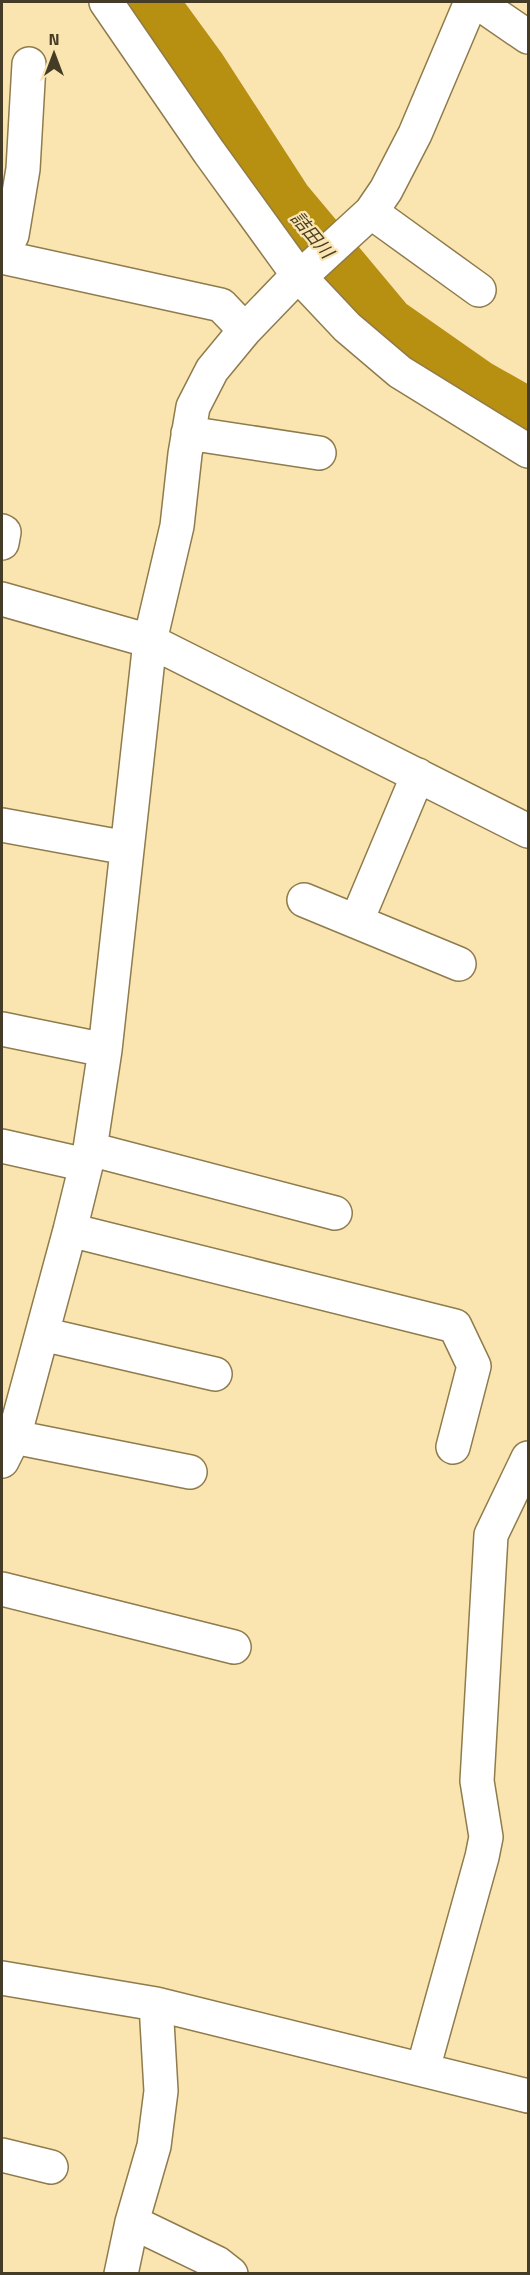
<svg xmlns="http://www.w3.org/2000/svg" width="530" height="2275" viewBox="0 0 530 2275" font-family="'Titillium Web','Noto Sans JP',sans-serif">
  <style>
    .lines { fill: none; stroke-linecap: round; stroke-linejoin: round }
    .river { stroke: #b78f11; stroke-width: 57 }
    .street-casing { stroke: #8f7b4b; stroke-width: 36 }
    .street { stroke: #fff; stroke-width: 33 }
    .labels { text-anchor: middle; stroke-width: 4.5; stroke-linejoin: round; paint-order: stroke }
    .water-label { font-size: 18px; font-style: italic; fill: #473d25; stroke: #fae5b1 }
  </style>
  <rect width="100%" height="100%" fill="#fae5b1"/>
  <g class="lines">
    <path class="river" d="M149 2 198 69 284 202 387 325 477 388 528 417"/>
    <defs>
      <path id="street" d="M106 2 209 152 298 275 347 327 400 372 528 451
        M477 2 528 37
        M371 212 479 290
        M2 254 12 235 23 169 29 64
        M2 257 221 305 245 330
        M188 433 319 453
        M2 531 4 532 2 543
        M2 599 150 641 528 831
        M2 825 127 848
        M304 900 459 964
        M357 920 418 775
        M2 1029 105 1050
        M2 1146 86 1165
        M90 1149 335 1213
        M70 1230 455 1326 474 1366 453 1447
        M42 1334 215 1374
        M14 1437 190 1472
        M2 1461 14 1437 70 1230 90 1149 105 1050 150 641 177 526 185 454 193 407 212 370 245 330 298 275 311 267 371 212 386 190 415 134 471 2
        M2 1589 234 1647
        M2 1978 156 2004 528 2096
        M423 2069 482 1857 486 1837 477 1781 491 1535 528 1458
        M2 2155 51 2167
        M132 2222 217 2263 231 2274
        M121 2274 132 2222 154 2146 161 2091 156 2004"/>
    </defs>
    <use href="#street" class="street-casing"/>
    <use href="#street" class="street"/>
  </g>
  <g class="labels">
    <g class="water-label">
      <text transform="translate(312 235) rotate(50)" y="6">詰田川</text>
    </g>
  </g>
  <rect width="530" height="2275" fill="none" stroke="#453c27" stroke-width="6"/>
  <g transform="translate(54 54)" stroke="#fae5b1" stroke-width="4.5" paint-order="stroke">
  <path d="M0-4.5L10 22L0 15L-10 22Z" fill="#453c27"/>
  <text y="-9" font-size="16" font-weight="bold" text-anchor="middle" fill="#453c27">N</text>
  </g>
</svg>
